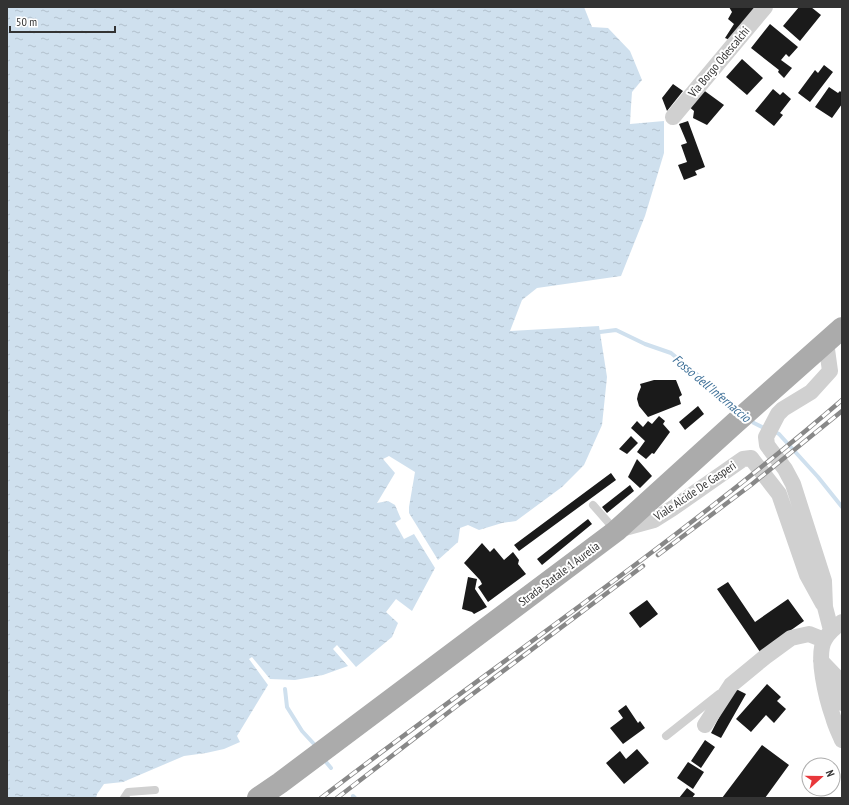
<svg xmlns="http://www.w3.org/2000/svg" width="849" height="805" viewBox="0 0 849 805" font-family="'PT Sans Narrow',sans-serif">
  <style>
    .water { fill: url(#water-ripples) }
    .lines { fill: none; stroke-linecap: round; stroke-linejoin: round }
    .stream { stroke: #cfe0ee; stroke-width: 4 }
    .building { fill: #1a1a1a }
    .lane { stroke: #d0d0d0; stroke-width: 8 }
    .street { stroke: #d0d0d0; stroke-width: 16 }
    .primary { stroke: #ababab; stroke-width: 22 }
    .rail-casing { stroke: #888; stroke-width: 4.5 }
    .rail { stroke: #fff; stroke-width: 3; stroke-dasharray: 9; stroke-linecap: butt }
    .labels { text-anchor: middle; stroke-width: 4; stroke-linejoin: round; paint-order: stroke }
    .street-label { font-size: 12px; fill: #333; stroke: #fff }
    .water-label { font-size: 13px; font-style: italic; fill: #3e7098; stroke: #fff }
  </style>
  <defs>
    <pattern id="water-ripples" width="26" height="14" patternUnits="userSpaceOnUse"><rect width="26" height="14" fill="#cfe0ee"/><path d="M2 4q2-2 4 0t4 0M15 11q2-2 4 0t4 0" fill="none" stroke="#b2c1cd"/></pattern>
  </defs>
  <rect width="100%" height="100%" fill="#fff"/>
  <path class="water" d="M7 7H584L592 27 608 28 630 51 642 80 632 92 631 106 630 124 664 121V153L645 216 621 276 537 288 522 300 510 331 599 326 607 377 602 425 584 465 562 487 516 521 502 523 479 530 468 525 460 528 458 542 438 560 409 513V507L415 472 389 456 383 459 395 473 377 503 388 501 395 505 401 519 395 523 404 539 414 534 435 568 412 611 396 599 386 612 398 623 392 637 356 667 337 645 333 649 348 666 323 675 295 680 270 679 252 657 249 659 268 685 237 736 240 742 224 749 206 753 184 756 123 782 104 784 97 794 96 798H7Z"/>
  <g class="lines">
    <path class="stream" d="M600 332 616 330 645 344 671 353 740 410
      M750 419 754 423 766 429
      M773 431 779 434 818 477 842 507
      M285 689 287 707 302 731 314 744
      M326 762 331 768
      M353 796 355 798"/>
  </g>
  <path class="building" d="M729 7H758L730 40 725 38 734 24 728 19 732 12Z
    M799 7H811L821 15 800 41 783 26Z
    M770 24 798 47 789 57 786 54 781 60 792 68 784 78 778 72 779 70 751 48Z
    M742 59 763 78 747 95 726 77Z
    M824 65 833 72 810 102 798 93 815 70 818 73Z
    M673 84 683 91 667 111 662 98Z
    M829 87 838 93 840 91 842 93V104L832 118 815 107Z
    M702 89 724 105 707 125 693 118 694 111 687 105Z
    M773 89 780 95 783 92 791 99 780 113 783 115 774 126 755 111Z
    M688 121 705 167 695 171 697 175 684 180 678 165 687 162 681 145 687 143 679 124Z
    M654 380H676L682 395 679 397 681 404 648 417 639 406 637 399 638 394 641 387 640 384Z
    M698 406 704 414 685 430 679 422Z
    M659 416 665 421 663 424 670 432 654 454 652 453 646 459 637 452 645 441 631 428 637 421 643 427 648 421 652 424Z
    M631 436 638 443 627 454 619 449Z
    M637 459 652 476 640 488 628 477Z
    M611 473 616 480 519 551 514 545Z
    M630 485 634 491 607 513 602 507Z
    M588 519 592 524 542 565 537 559Z
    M482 543 490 552 494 548 504 560 513 552 519 560 518 564 526 574 488 602 478 587 482 584 480 580 464 563Z
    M468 577 477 579 475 589 487 607 474 614 472 612 462 609Z
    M728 582 755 622 788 599 804 621 760 652 717 589Z
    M647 600 658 614 640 628 629 613Z
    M767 684 781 697 777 701 786 709 774 723 766 715 751 732 736 719Z
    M734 688 746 694 721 738 711 733Z
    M626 705 638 723 640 721 645 728 623 744 610 728 623 718 618 711Z
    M705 740 715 747 701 768 691 761Z
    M762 745 789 765 765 798H722Z
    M637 749 649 763 624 784 606 763 620 751 626 759Z
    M688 762 704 772 693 789 677 778Z
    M687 788 695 794 692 798H679Z"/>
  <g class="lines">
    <path class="lane" d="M593 505 615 530
      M666 736 719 694
      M124 798 128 792 155 790"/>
    <path class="street" d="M673 117 765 7
      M826 342 830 371 811 392 783 409 778 414 766 437 767 445 785 469 793 484 824 581 825 607 831 630
      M621 529 654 520 673 508 743 459 751 458 779 494 807 575 823 604
      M842 622C835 627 829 632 825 639 815 655 827 700 833 717 835 725 839 733 842 740
      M821 661 842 683
      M827 684 842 703
      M705 725 731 685 765 657 791 638 809 634 824 640"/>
    <path class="primary" d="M258 798 280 783 616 531 735 423 842 328"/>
    <defs>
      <path id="rail" d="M658 555 751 485 842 411
        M321 798C494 665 676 543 842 400
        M337 798 458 705 643 566"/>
    </defs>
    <use href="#rail" class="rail-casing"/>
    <use href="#rail" class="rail"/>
  </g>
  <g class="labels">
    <g class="street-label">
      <text transform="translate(719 62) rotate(-50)" y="4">Via Borgo Odescalchi</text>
      <text transform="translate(695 491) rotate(-34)" y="4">Viale Alcide De Gasperi</text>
      <text transform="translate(559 574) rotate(-37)" y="4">Strada Statale 1 Aurelia</text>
    </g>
    <g class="water-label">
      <text transform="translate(712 388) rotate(40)" y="5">Fosso dell'Infernaccio</text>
    </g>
  </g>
  <rect width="849" height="805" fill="none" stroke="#333333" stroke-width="16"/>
  <g transform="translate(821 777) rotate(69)"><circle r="19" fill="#ffffff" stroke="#adadad"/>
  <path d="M0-3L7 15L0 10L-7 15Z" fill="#e8373b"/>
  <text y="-6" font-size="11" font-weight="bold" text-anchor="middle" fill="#333333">N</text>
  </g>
  <path d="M10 26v6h105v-6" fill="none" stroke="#333333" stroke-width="2"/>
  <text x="16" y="26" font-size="12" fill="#333333" stroke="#ffffff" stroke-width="3" paint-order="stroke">50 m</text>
</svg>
